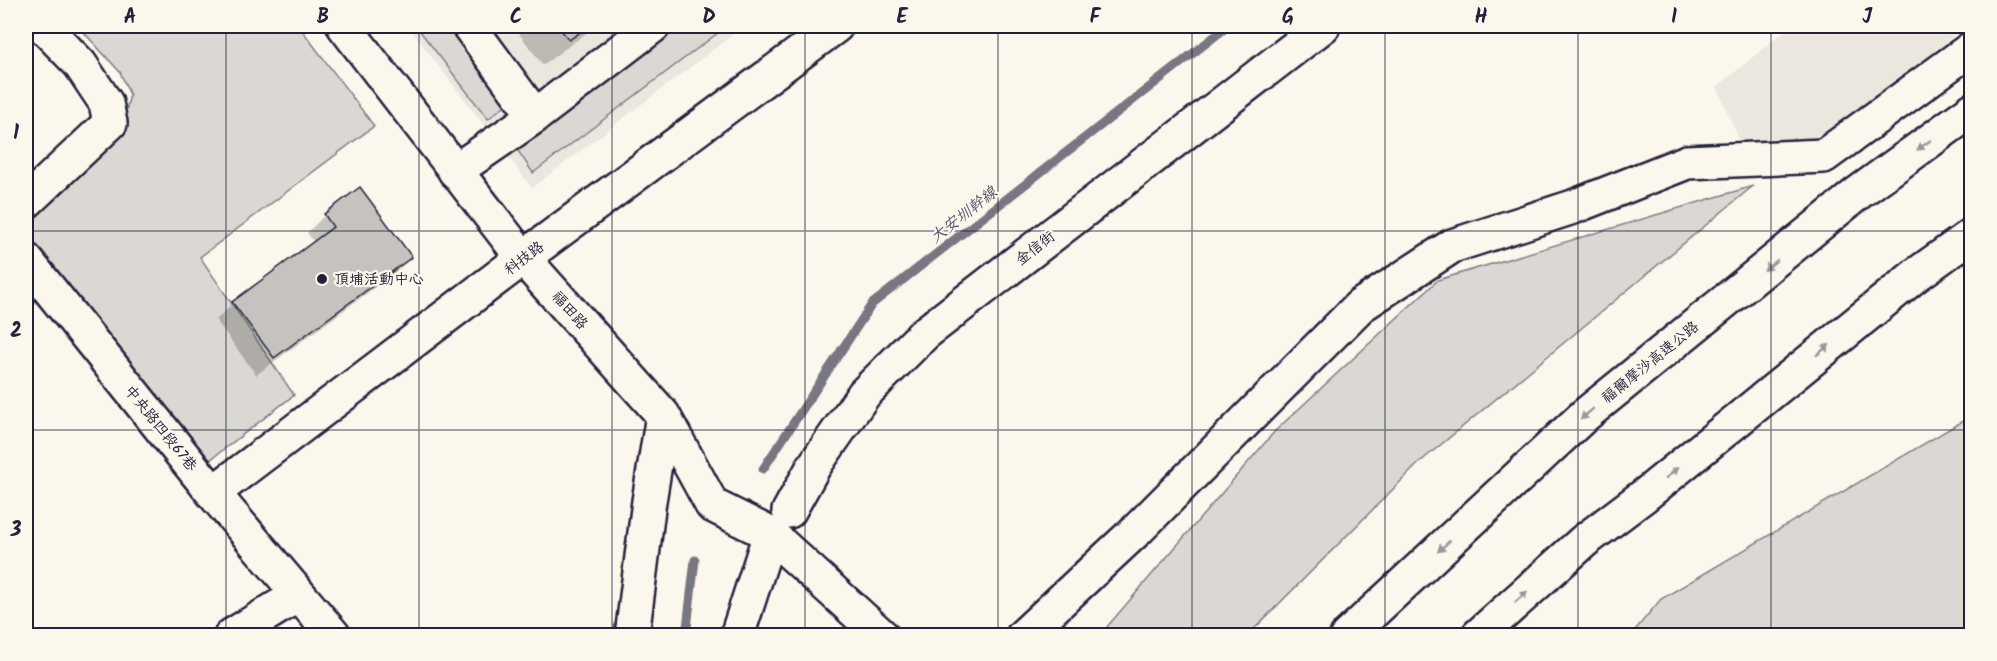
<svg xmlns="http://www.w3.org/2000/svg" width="1997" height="661" viewBox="0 0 1997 661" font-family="Kalam,'LXGW WenKai TC',sans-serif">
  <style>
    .built { fill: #ebe7df }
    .green { fill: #dbd8d3; stroke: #7e7d87; stroke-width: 1.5 }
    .shadow { fill: #0003 }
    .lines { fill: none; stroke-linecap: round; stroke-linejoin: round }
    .stream { stroke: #787681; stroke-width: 9 }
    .building { fill: #c6c2c0; stroke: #22223b; stroke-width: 1.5 }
    .minor-casing { stroke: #22223b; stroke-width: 38 }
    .highway-casing { stroke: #22223b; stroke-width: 38 }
    .minor { stroke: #fbf7ec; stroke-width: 33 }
    .highway { stroke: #fbf7ec; stroke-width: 33 }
    .oneway { fill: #99979c }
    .grid { fill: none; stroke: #22223b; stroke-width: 1.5; stroke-opacity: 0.55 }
    .poi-dot { fill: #22223b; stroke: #fbf7ec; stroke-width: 2 }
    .labels { text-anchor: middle; stroke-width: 4.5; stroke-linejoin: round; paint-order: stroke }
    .street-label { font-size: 15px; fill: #22223b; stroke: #fbf7ec }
    .poi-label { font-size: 15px; fill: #22223b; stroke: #fbf7ec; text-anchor: start }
    .water-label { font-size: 16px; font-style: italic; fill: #545364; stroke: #fbf7ec }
    .neatline { fill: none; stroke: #22223b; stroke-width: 2 }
    .grid-label { font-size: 20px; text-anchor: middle; font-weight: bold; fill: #22223b }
  </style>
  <rect width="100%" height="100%" fill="#fbf7ec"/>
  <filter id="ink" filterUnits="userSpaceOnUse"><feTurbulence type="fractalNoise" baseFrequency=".0167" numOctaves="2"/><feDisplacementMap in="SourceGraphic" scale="12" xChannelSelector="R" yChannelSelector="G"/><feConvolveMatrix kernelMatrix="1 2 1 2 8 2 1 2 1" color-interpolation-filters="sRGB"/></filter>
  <g filter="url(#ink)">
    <path class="built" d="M408 26H744L532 188Z
      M1790 26H1966L1823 142 1742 147 1717 87Z"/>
    <path class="green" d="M78 26H299L374 126 200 257 294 395 206 463 28 243 32 212 122 126 130 95 120 72Z
      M416 26H461L515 97 488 119Z
      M672 26H727L533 173 514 145Z
      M1753 186 1420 462 1248 635H1100L1275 431 1438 280Z
      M1971 416V635H1631L1661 599Z"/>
    <path class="shadow" d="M520 26H596L543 65 517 31 521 27Z
      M360 189 410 257 393 274 256 375 216 320 233 303 315 243 307 233 325 215Z"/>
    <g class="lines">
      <path class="stream" d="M763 469 872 304 1228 26
        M686 636 695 560"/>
    </g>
    <path class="building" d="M558 26H589L569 40Z
      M360 187 412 257 274 358 232 302 333 227 324 214Z"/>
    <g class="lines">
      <defs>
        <path id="minor" d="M344 26 523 258 663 415 649 501 632 636
          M469 26 535 116 653 26
          M455 171 535 116
          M26 202 110 123 106 103 80 64 43 26
          M26 260 213 493 334 636
          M663 415 712 505 770 534 882 636
          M213 493 523 258 836 26
          M789 511 814 466 864 394 924 334 1323 26
          M231 636 298 595
          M737 636 770 534
          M1023 636 1139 528 1360 306 1452 246 1573 207 1687 162 1824 156 1972 48"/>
        <path id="highway" d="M1347 636 1585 415 1858 193 1972 110
          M1478 636 1584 541 1645 495 1916 275 1972 235"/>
      </defs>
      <use href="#minor" class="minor-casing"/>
      <use href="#highway" class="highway-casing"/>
      <use href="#minor" class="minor"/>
      <use href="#highway" class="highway"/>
    </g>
    <defs><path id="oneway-solid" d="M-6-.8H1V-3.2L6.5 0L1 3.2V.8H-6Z" transform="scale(1.5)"/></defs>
    <g class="oneway">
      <use href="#oneway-solid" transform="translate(1924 145) rotate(144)"/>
      <use href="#oneway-solid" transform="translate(1771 265) rotate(141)"/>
      <use href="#oneway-solid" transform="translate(1823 350) rotate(-39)"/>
      <use href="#oneway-solid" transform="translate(1587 414) rotate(139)"/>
      <use href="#oneway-solid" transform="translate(1672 473) rotate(-39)"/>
      <use href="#oneway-solid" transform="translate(1444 546) rotate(137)"/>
      <use href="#oneway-solid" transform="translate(1521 597) rotate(-42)"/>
    </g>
  </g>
  <path class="grid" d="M226 26V636M419 26V636M612 26V636M805 26V636M998 26V636M1192 26V636M1385 26V636M1578 26V636M1771 26V636M26 231H1972M26 430H1972"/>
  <circle class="poi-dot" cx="322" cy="279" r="6"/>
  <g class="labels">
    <g class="street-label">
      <text transform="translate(1035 248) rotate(-38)" y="5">金信街</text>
      <text transform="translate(524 258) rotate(-37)" y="5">科技路</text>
      <text transform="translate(570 310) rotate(48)" y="5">福田路</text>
      <text transform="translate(1650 362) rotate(-39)" y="5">福爾摩沙高速公路</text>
      <text transform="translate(161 428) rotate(51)" y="5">中央路四段67巷</text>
    </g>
    <g class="poi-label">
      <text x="334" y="284">頂埔活動中心</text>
    </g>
    <g class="water-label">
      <text transform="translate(963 214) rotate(-38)" y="6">大安圳幹線</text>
    </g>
  </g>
  <rect width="1997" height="661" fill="none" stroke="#fbf7ec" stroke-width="66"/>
  <rect x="33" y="33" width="1931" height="595" class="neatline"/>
  <g class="grid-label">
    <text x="130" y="23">A</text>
    <text x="323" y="23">B</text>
    <text x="516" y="23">C</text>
    <text x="709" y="23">D</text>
    <text x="902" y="23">E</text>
    <text x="1095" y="23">F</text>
    <text x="1288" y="23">G</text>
    <text x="1481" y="23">H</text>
    <text x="1674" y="23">I</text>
    <text x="1867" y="23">J</text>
    <text x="16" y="139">1</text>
    <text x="16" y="337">2</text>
    <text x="16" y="536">3</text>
  </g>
</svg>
